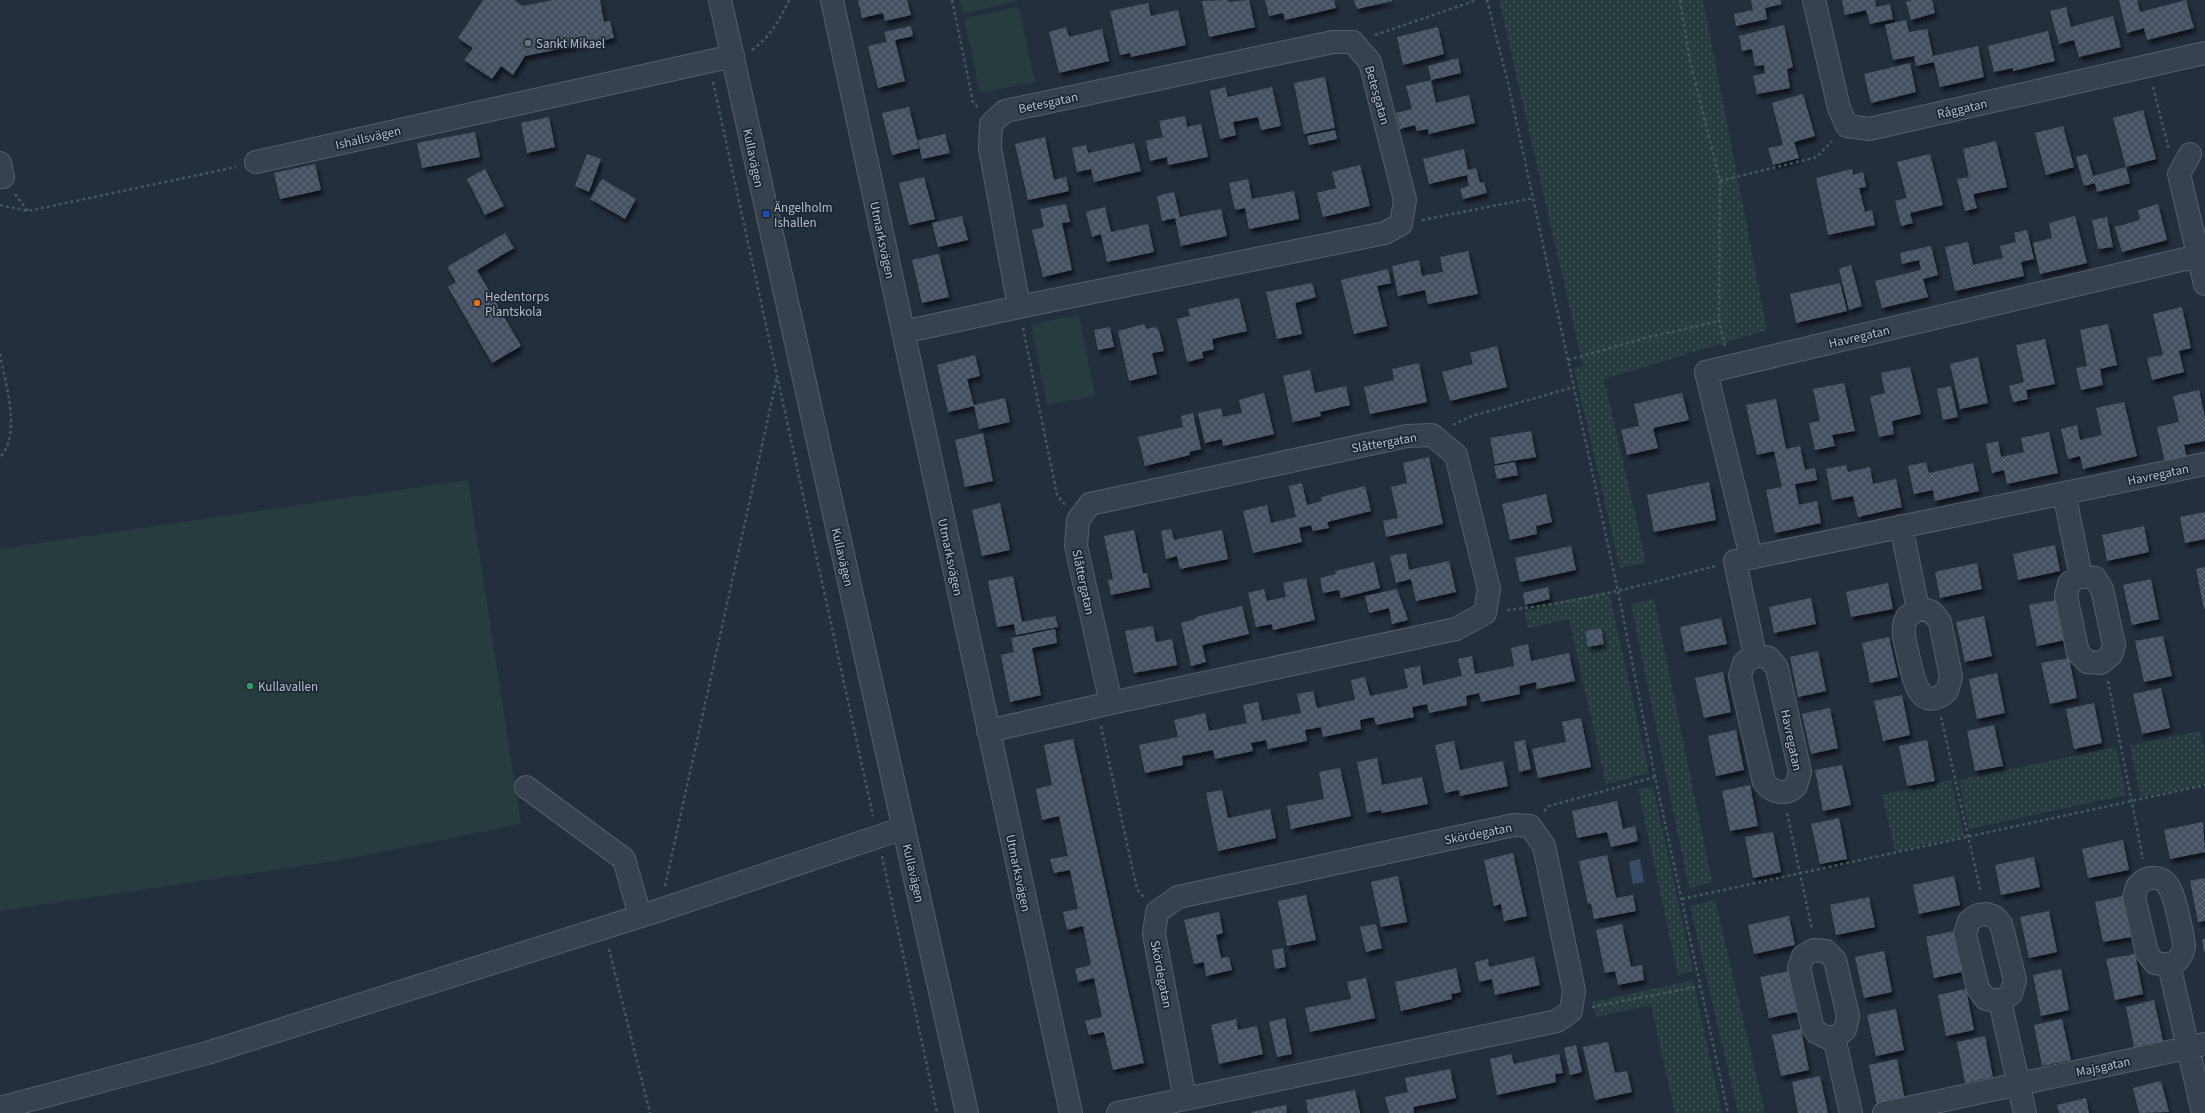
<svg xmlns="http://www.w3.org/2000/svg" width="2205" height="1113" viewBox="0 0 2205 1113" font-family="'Source Sans 3',sans-serif">
  <style>
    .grass { fill: url(#grass-dots) }
    .pitch { fill: #263c3f }
    .water { fill: #394c67 }
    .building { fill: url(#building-cross-hatch); filter: url(#shadow) }
    .lines { fill: none; stroke-linecap: round; stroke-linejoin: round }
    .minor-casing { stroke: #565f6c; stroke-width: 24 }
    .path { stroke: #44595c; stroke-width: 2.5; stroke-dasharray: 3 3; stroke-linecap: butt }
    .minor { stroke: #38414e; stroke-width: 22 }
    .worship-dot { fill: #6b7280; stroke: #1d2633; stroke-width: 1.5 }
    .transit-dot { fill: #1a4fb4; stroke: #1d2633; stroke-width: 1.5 }
    .food-dot { fill: #e8710a; stroke: #1d2633; stroke-width: 1.5 }
    .leisure-dot { fill: #2e9e5b; stroke: #1d2633; stroke-width: 1.5 }
    .labels { text-anchor: middle; stroke-width: 3.5; stroke-linejoin: round; paint-order: stroke }
    .poi-label { font-size: 13px; fill: #b4bcc9; stroke: #1d2633; text-anchor: start }
    .street-label { font-size: 13px; fill: #b4bcc9; stroke: #1d2633 }
  </style>
  <defs>
    <pattern id="grass-dots" width="8" height="8" patternUnits="userSpaceOnUse"><rect width="8" height="8" fill="#263c3f"/><path d="M2 2h.1M6 6h.1" fill="none" stroke="#435659" stroke-width="1.8" stroke-linecap="round"/></pattern>
    <pattern id="building-cross-hatch" width="8" height="8" patternUnits="userSpaceOnUse"><rect width="8" height="8" fill="#455162"/><path d="M0 0l8 8M0 8l8-8" fill="none" stroke="#5d6877"/></pattern>
    <filter id="shadow"><feDropShadow dx="2.5" dy="4.5" stdDeviation="2" flood-color="#0009"/></filter>
  </defs>
  <rect width="100%" height="100%" fill="#242f3e"/>
  <path class="grass" d="M1499 0H1703L1767 330 1604 379 1646 562 1620 568 1574 368 1583 366Z
    M1601 593 1610 596 1649 773 1606 784 1569 619 1528 628 1524 609Z
    M1654 599 1712 882 1689 888 1631 604Z
    M2200 731 2205 753V784L2140 797 2130 745Z
    M2116 747 2126 795 1969 829 1959 780Z
    M1951 780 1964 836 1895 851 1882 795Z
    M1653 786 1693 971 1678 975 1638 789Z
    M1715 900 1765 1113H1738L1690 906Z
    M1693 980 1722 1113H1675L1651 1005 1596 1017 1593 1002Z"/>
  <path class="pitch" d="M960 0H1018V1L963 14Z
    M1019 7 1035 82 980 93 964 18Z
    M1079 315 1095 396 1047 405 1031 324Z
    M468 480 521 824 342 860 0 911V549Z"/>
  <path class="water" d="M1640 859 1644 882 1633 884 1629 862Z"/>
  <path class="building" d="M483 0H514L523 6 553 0H600L604 22 610 21 614 38 525 56 513 75 501 66 492 79 464 60 473 48 458 38Z
    M858 0H907L911 15 885 21 883 13 862 18Z
    M1228 0V2L1249 0 1255 27 1209 37 1202 1Z
    M1265 0H1334L1336 8 1285 20 1283 13 1269 16Z
    M1354 0H1392V1L1357 9Z
    M1751 0H1781V4L1765 8 1767 19 1736 26 1734 14 1753 10Z
    M1842 0H1875L1876 7 1890 4 1893 19 1870 24 1866 10 1845 15Z
    M1913 0H1932L1935 13 1911 20 1906 2Z
    M2119 0H2137L2140 12 2186 0 2194 28 2147 40 2144 28 2127 33Z
    M1148 3 1151 16 1178 10 1186 45 1131 57 1130 53 1120 55 1110 11Z
    M2066 7 2071 27 2113 16 2121 47 2079 57 2074 40 2059 44 2050 11Z
    M1906 20 1909 32 1927 29 1933 56 1978 46 1984 77 1940 87 1934 62 1916 66 1914 56 1893 60 1885 25Z
    M1784 25 1793 67 1787 69 1790 88 1757 94 1753 76 1765 73 1764 65 1755 66 1752 49 1742 51 1739 36Z
    M911 26 913 36 895 40 905 81 878 88 868 46 887 42 884 32Z
    M1066 27 1069 37 1102 29 1109 61 1059 73 1049 32Z
    M1438 27 1444 54 1403 65 1397 37Z
    M2048 31 2055 61 2013 71V68L1994 72 1988 46Z
    M1458 58 1461 73 1431 80 1436 103 1469 95 1475 123 1429 134 1428 129 1417 131 1415 125 1400 129 1396 113 1412 109 1406 86 1431 80 1428 66Z
    M1910 63 1916 92 1871 103 1864 74Z
    M1325 77 1335 128 1304 134 1294 83Z
    M1225 87 1228 97 1272 87 1281 126 1261 130 1258 117 1233 122 1236 135 1220 139 1210 91Z
    M1803 94 1815 136 1794 142 1799 158 1773 165 1768 148 1783 145 1772 103Z
    M909 107 919 148 892 155 882 113Z
    M2143 110 2156 159 2126 167 2113 118Z
    M1185 116 1187 127 1201 124 1208 157 1168 165 1167 157 1150 161 1146 141 1163 137 1159 121Z
    M549 117 555 147 527 153 521 123Z
    M2063 126 2074 167 2046 175 2035 133Z
    M1335 130 1337 139 1309 145 1307 136Z
    M475 132 480 157 422 168 417 143Z
    M945 134 950 153 922 159 918 140Z
    M1045 137 1054 180 1066 177 1069 191 1028 200 1015 144Z
    M1996 141 2007 187 1973 194 1977 208 1965 211 1957 179 1969 177 1963 149Z
    M1134 143 1141 171 1094 182 1091 169 1077 172 1072 148 1086 145 1088 153Z
    M1464 149 1468 170 1476 168 1480 183 1484 182 1487 193 1463 199 1460 189 1469 186 1467 175 1429 184 1423 159Z
    M587 154 601 159 589 192 575 186Z
    M1930 154 1943 205 1910 213 1913 223 1901 226 1895 201 1907 198 1897 162Z
    M2087 154 2093 176 2126 167 2130 183 2097 192 2095 183 2084 186 2076 157Z
    M315 164 321 190 280 199 274 173Z
    M1360 165 1370 206 1323 217 1317 193 1336 188 1332 172Z
    M485 169 504 206 485 215 467 179Z
    M1852 169 1853 175 1863 172 1866 187 1859 188 1865 212 1872 210 1875 225 1828 235 1816 178Z
    M924 177 935 219 909 225 899 183Z
    M602 179 636 199 625 219 590 199Z
    M1248 179 1252 199 1294 191 1299 219 1249 229 1245 208 1235 210 1229 183Z
    M1174 192 1180 217 1221 209 1227 236 1181 246 1175 218 1162 221 1157 196Z
    M1066 204 1070 222 1062 223 1072 270 1043 277 1032 230 1044 227 1040 209Z
    M2158 204 2167 240 2122 252 2115 227 2140 220 2138 210Z
    M1105 207 1111 232 1148 224 1154 252 1107 262 1101 234 1092 237 1086 212Z
    M962 216 968 240 938 247 932 223Z
    M2075 216 2087 263 2040 274 2033 243 2052 238 2049 223Z
    M2107 217 2113 247 2098 249 2092 220Z
    M2027 230 2034 259 2021 262 2024 276 1955 291 1945 247 1968 242 1973 265 2003 258 2000 246 2016 242 2014 233Z
    M505 233 514 248 477 270 521 346 492 363 448 287 456 282 447 267Z
    M1931 246 1938 275 1923 279 1928 297 1882 308 1875 281 1921 270 1919 260 1902 264 1900 253Z
    M1468 251 1478 294 1428 304 1425 290 1398 296 1392 266 1419 260 1422 276 1443 272 1440 257Z
    M939 254 949 297 922 303 912 260Z
    M1851 265 1862 306 1849 310 1839 269Z
    M1388 269 1391 283 1377 286 1387 326 1354 334 1341 280Z
    M1312 283 1316 297 1295 303 1302 334 1277 339 1266 292Z
    M1840 283 1847 311 1796 323 1790 294Z
    M1239 298 1247 331 1212 339 1214 349 1202 352 1203 358 1187 362 1177 319 1190 316 1188 309Z
    M2182 307 2191 348 2179 351 2184 372 2152 380 2147 358 2163 355 2153 314Z
    M1144 324 1146 329 1156 327 1159 331 1164 351 1152 353 1157 374 1129 381 1118 331Z
    M2108 324 2117 365 2100 369 2103 385 2081 390 2076 368 2087 366 2080 330Z
    M1110 327 1114 347 1098 350 1094 330Z
    M2045 339 2055 384 2026 390 2028 399 2013 402 2009 386 2024 382 2016 345Z
    M1497 346 1507 387 1450 401 1442 372 1473 364 1470 353Z
    M975 355 980 376 967 379 974 406 948 412 937 365Z
    M1978 357 1988 403 1960 409 1950 364Z
    M1419 363 1427 402 1370 414 1364 387 1394 380 1392 369Z
    M1910 367 1921 414 1892 421 1894 434 1879 437 1870 397 1885 393 1881 373Z
    M1310 370 1315 393 1346 386 1350 405 1320 412 1321 416 1293 422 1283 376Z
    M1844 383 1855 431 1832 435 1835 446 1815 450 1809 423 1820 421 1813 389Z
    M1951 386 1958 417 1943 420 1937 389Z
    M2199 390 2205 417V441L2184 445 2187 458 2165 463 2157 427 2179 422 2173 396Z
    M1264 393 1274 434 1223 446 1222 439 1205 443 1198 413 1221 408 1223 417 1242 413 1239 400Z
    M1682 393 1689 420 1653 428 1658 448 1627 455 1621 430 1639 426 1634 404Z
    M1005 398 1010 422 979 429 974 405Z
    M1776 399 1786 449 1800 446 1805 470 1815 468 1817 480 1795 484 1799 505 1817 501 1821 523 1775 533 1766 490 1782 487 1774 451 1757 455 1746 405Z
    M2124 402 2137 456 2083 469 2080 456 2068 459 2061 429 2077 425 2080 440 2102 435 2096 408Z
    M1193 413 1201 449 1189 452 1190 455 1145 466 1138 437 1183 427 1181 416Z
    M1531 431 1536 457 1495 464 1490 438Z
    M2049 432 2058 473 2007 484 2004 470 1992 473 1986 444 1998 441 2001 457 2024 452 2021 438Z
    M983 433 993 481 965 487 955 440Z
    M1429 457 1443 524 1386 537 1383 521 1398 518 1391 487 1407 483 1403 463Z
    M1515 462 1518 475 1497 479 1494 466Z
    M1926 462 1929 473 1973 463 1979 491 1935 501 1933 490 1914 494 1908 466Z
    M1846 465 1848 472 1870 467 1873 484 1896 479 1902 507 1858 517 1853 496 1832 500 1826 469Z
    M1709 482 1716 520 1654 532 1647 495Z
    M1302 483 1307 505 1322 501 1321 497 1365 486 1371 511 1327 522 1329 528 1313 531 1311 525 1299 528 1302 542 1253 553 1243 511 1267 505 1271 523 1296 517 1289 486Z
    M1546 494 1552 522 1536 526 1537 534 1510 540 1502 504Z
    M1000 503 1010 550 982 556 972 510Z
    M2205 512V539L2185 543 2180 517Z
    M2144 526 2149 552 2107 561 2102 535Z
    M1171 529 1174 540 1222 530 1228 559 1180 569 1177 556 1166 559 1161 531Z
    M1134 530 1143 573H1147L1150 587 1111 595 1108 580 1113 579 1104 536Z
    M2055 545 2060 571 2018 580 2013 554Z
    M1571 546 1576 570 1520 582 1515 558Z
    M1406 553 1409 570 1449 561 1456 592 1416 601 1411 579 1396 583 1390 556Z
    M1374 562 1380 588 1341 598 1339 590 1323 593 1320 578 1336 574 1335 571Z
    M1977 563 1982 589 1940 598 1935 572Z
    M2205 567V609H2204L2196 569Z
    M1013 576 1022 622 1055 616 1058 627 1016 635 1014 624 997 627 988 581Z
    M1306 578 1315 620 1273 630 1272 624 1256 627 1248 593 1264 589 1267 601 1286 597 1283 583Z
    M2151 579 2159 619 2132 625 2123 585Z
    M1888 583 1893 609 1851 617 1846 592Z
    M1548 587 1550 599 1525 605 1523 593Z
    M1397 589 1408 620 1392 624 1389 608 1369 613 1365 596Z
    M1811 598 1816 624 1774 633 1769 607Z
    M2056 600 2065 640 2037 646 2029 605Z
    M1242 606 1249 634 1202 645 1206 662 1191 666 1181 623 1196 619V617Z
    M1984 616 1992 656 1965 662 1956 622Z
    M1721 618 1727 644 1685 652 1680 627Z
    M1153 626 1156 642 1172 639 1177 665 1134 673 1125 631Z
    M1601 628 1604 644 1588 647 1585 631Z
    M1055 629 1057 643 1032 648 1041 695 1010 702 1001 655 1014 652 1011 638Z
    M2163 636 2172 676 2144 682 2135 641Z
    M1889 637 1898 677 1870 683 1862 643Z
    M1528 644 1531 661 1569 653 1575 681 1537 689 1536 682 1519 686 1520 694 1481 702 1479 693 1466 696 1467 705 1429 713 1427 704 1412 707 1414 717 1376 725 1374 717 1360 720 1361 729 1323 737 1321 727 1305 730 1307 741 1268 749 1266 740 1251 743 1253 751 1215 759 1213 750 1198 753 1182 756 1183 765 1145 773 1139 745 1178 737 1174 720 1205 713 1209 731 1247 723 1243 705 1258 702 1262 721 1301 713 1297 694 1313 691 1317 708 1355 700 1351 680 1365 677 1370 696 1408 688 1404 669 1420 666 1423 685 1462 676 1458 659 1472 656 1475 674 1514 666 1511 648Z
    M1818 651 1826 691 1798 697 1790 657Z
    M2069 658 2077 698 2050 704 2041 663Z
    M1723 672 1731 712 1704 718 1695 678Z
    M1997 673 2005 713 1977 719 1969 679Z
    M2161 688 2170 728 2142 734 2133 694Z
    M1902 695 1910 735 1883 741 1874 701Z
    M2094 703 2102 743 2074 749 2066 709Z
    M1830 708 1838 748 1811 754 1802 714Z
    M1581 718 1591 767 1538 778 1532 749 1566 742 1562 722Z
    M1994 725 2003 766 1975 771 1967 731Z
    M1736 730 1744 770 1716 776 1708 736Z
    M1073 739 1144 1063 1113 1070 1104 1032 1089 1035 1085 1021 1102 1017 1094 978 1078 982 1075 969 1091 965 1083 926 1067 930 1063 912 1078 909 1070 870 1054 873 1050 859 1068 856 1059 816 1042 820 1036 789 1052 785 1044 745Z
    M1525 740 1531 769 1519 772 1514 742Z
    M1927 740 1935 781 1907 786 1899 746Z
    M1454 741 1460 770 1503 761 1508 786 1460 796 1459 790 1445 793 1435 745Z
    M1377 758 1382 785 1422 777 1428 804 1382 813 1381 810 1367 813 1357 762Z
    M1842 765 1851 805 1823 811 1815 770Z
    M1340 768 1351 816 1291 829 1287 806 1324 799 1319 772Z
    M1750 785 1758 826 1730 831 1722 791Z
    M1222 790 1228 818 1270 809 1276 838 1218 851 1206 793Z
    M1617 801 1623 829 1635 826 1638 841 1611 847 1607 832 1577 838 1572 811Z
    M1839 818 1847 859 1820 864 1811 824Z
    M2203 822 2205 852 2170 859 2164 830Z
    M1773 832 1781 872 1753 878 1745 837Z
    M2123 840 2129 870 2088 878 2082 849Z
    M1513 853 1527 916 1504 921 1501 904 1494 906 1484 860Z
    M1607 855 1616 898 1633 895 1636 911 1594 919 1591 903 1588 904 1579 861Z
    M2034 857 2040 887 2001 895 1995 865Z
    M1398 876 1407 922 1381 927 1371 882Z
    M1954 876 1960 905 1919 914 1913 885Z
    M2205 878V921L2198 922 2190 881Z
    M1306 895 1316 940 1287 946 1278 901Z
    M2123 896 2131 937 2103 942 2095 902Z
    M1869 897 1875 927 1836 935 1830 905Z
    M2049 911 2057 952 2029 958 2020 917Z
    M1219 912 1223 933 1216 935 1221 958 1229 957 1232 970 1206 976 1204 962 1194 964 1184 920Z
    M1789 916 1795 945 1754 954 1748 925Z
    M1376 924 1382 948 1366 952 1360 927Z
    M1622 924 1631 967 1642 965 1644 980 1618 985 1615 971 1605 973 1596 930Z
    M1954 931 1962 972 1934 978 1926 937Z
    M2205 939V952H2204L2202 940Z
    M1283 948 1286 967 1275 969 1272 950Z
    M1884 951 1892 992 1864 998 1855 957Z
    M2135 954 2143 994 2115 1000 2106 959Z
    M1534 957 1540 985 1495 995 1492 979 1479 982 1475 962 1488 959 1489 967Z
    M1456 968 1461 992 1451 994 1452 999 1401 1011 1395 982Z
    M2061 969 2069 1010 2041 1016 2033 975Z
    M1789 971 1797 1012 1769 1018 1760 977Z
    M1366 978 1375 1018 1310 1032 1305 1008 1351 999 1347 982Z
    M1966 989 1974 1030 1946 1036 1938 995Z
    M2154 1000 2163 1041 2134 1047 2126 1007Z
    M1896 1009 1904 1050 1876 1056 1867 1015Z
    M1285 1018 1292 1054 1277 1057 1269 1022Z
    M1236 1019 1238 1030 1257 1026 1263 1054 1219 1064 1211 1025Z
    M2062 1019 2071 1060 2042 1066 2034 1025Z
    M1801 1029 1809 1070 1781 1076 1772 1035Z
    M1985 1036 1993 1077 1965 1083 1957 1042Z
    M1608 1042 1615 1073 1627 1071 1632 1092 1595 1100 1583 1047Z
    M1576 1045 1582 1072 1570 1075 1564 1048Z
    M1511 1054 1514 1064 1559 1054 1563 1073 1555 1074 1556 1082 1497 1095 1490 1059Z
    M1897 1059 1905 1100 1877 1106 1869 1065Z
    M1450 1069 1456 1098 1413 1107 1414 1113H1389L1385 1097 1408 1092 1405 1078Z
    M1820 1076 1828 1113H1798L1792 1082Z
    M2161 1081 2169 1112 2139 1113 2133 1088Z
    M1355 1090 1360 1113H1308L1306 1100Z
    M2086 1098 2089 1113H2059L2057 1105Z
    M1286 1105 1287 1113H1252V1112Z"/>
  <g class="lines">
    <defs>
      <path id="minor" d="M720 0 967 1113
        M832 0 1071 1113
        M1814 0 1839 108 1847 126 1869 129 2205 53
        M2190 154 2179 174 2205 284
        M256 162 733 56
        M0 163 3 177H0
        M903 332 1019 307 990 148 991 124 1005 111 1333 42H1353L1370 62 1405 200 1401 224 1385 233 1019 307
        M2064 493 2081 576 2069 583 2066 596 2078 653 2087 662 2101 663 2111 655 2114 645 2102 589 2095 578 2081 576
        M1901 526 1918 609 1907 617C1900 630 1906 645 1909 659 1913 678 1920 715 1947 691L1951 677 1940 622 1932 612 1924 609H1918
        M1751 557 1706 372 2198 256
        M1755 655 1769 658 1777 668 1800 772 1796 786C1786 796 1772 793 1764 782L1740 676 1744 663 1755 655 1735 561 2205 464
        M988 731 1111 703 1076 546 1078 520 1090 504 1407 436 1432 435 1456 455 1489 589 1485 613 1456 629 1111 703
        M526 787 624 859 640 916
        M1814 950 1826 951 1835 960 1848 1016 1845 1030 1837 1036 1828 1038 1816 1032 1812 1025 1799 968 1803 956Z
        M2169 965 2155 963 2147 953 2134 897 2137 887C2146 875 2163 874 2170 889 2175 898 2183 935 2184 946 2184 951 2181 956 2178 960L2169 965 2203 1113
        M2000 1001 1986 999 1978 989 1965 934 1969 921 1978 915 1987 914 1995 917 2001 924 2015 980 2011 994 2000 1001 2025 1113
        M1834 1037 1851 1113
        M0 1108 207 1053 660 910 904 828
        M1118 1113 1557 1021 1571 1011 1574 991 1544 846 1530 826 1514 825 1178 897 1157 912 1154 934 1185 1099
        M1884 1113 2205 1044"/>
    </defs>
    <use href="#minor" class="minor-casing"/>
    <path class="path" d="M952 0 973 102 978 108
      M1487 0 1508 83 1618 591 1655 777 1728 1113
      M1680 0 1690 61 1720 181 1719 321 1725 346
      M1375 35 1477 0
      M752 50C770 37 780 20 789 0
      M713 82 873 816
      M2153 87 2169 150
      M1720 181 1817 157 1832 141
      M15 194 28 211
      M0 205 28 211 236 167
      M1422 220 1533 198
      M1023 328 1057 495 1065 505
      M0 354C5 383 22 434 0 457
      M1568 360 1649 337 1719 321
      M1453 425 1469 417 1574 387
      M1507 610C1578 603 1647 584 1715 566
      M2108 681 2143 859
      M1941 717 1981 893
      M1101 726 1137 889 1144 897
      M1544 811 1549 806 1655 777
      M1787 813 1812 929
      M882 856 937 1113
      M665 886 777 377
      M1682 899 2205 785
      M609 949 650 1113
      M1592 1007 1701 986"/>
    <use href="#minor" class="minor"/>
  </g>
  <circle class="worship-dot" cx="528" cy="43" r="4"/>
  <rect class="transit-dot" x="762" y="210" width="8" height="8" rx="2"/>
  <circle class="food-dot" cx="477" cy="303" r="4"/>
  <circle class="leisure-dot" cx="250" cy="686" r="4"/>
  <g class="labels">
    <g class="poi-label">
      <text x="536" y="48">Sankt Mikael</text>
      <text x="774" y="212">Ängelholm<tspan x="774" dy="15">Ishallen</tspan></text>
      <text x="485" y="301">Hedentorps<tspan x="485" dy="15">Plantskola</tspan></text>
      <text x="258" y="691">Kullavallen</text>
    </g>
    <g class="street-label">
      <text transform="translate(1378 95) rotate(74)" y="5">Betesgatan</text>
      <text transform="translate(1048 102) rotate(-12)" y="5">Betesgatan</text>
      <text transform="translate(1962 108) rotate(-13)" y="5">Råggatan</text>
      <text transform="translate(368 137) rotate(-13)" y="5">Ishallsvägen</text>
      <text transform="translate(754 158) rotate(78)" y="5">Kullavägen</text>
      <text transform="translate(883 240) rotate(78)" y="5">Utmarksvägen</text>
      <text transform="translate(1859 336) rotate(-13)" y="5">Havregatan</text>
      <text transform="translate(1384 442) rotate(-10)" y="5">Slåttergatan</text>
      <text transform="translate(2158 474) rotate(-12)" y="5">Havregatan</text>
      <text transform="translate(843 557) rotate(77)" y="5">Kullavägen</text>
      <text transform="translate(951 557) rotate(78)" y="5">Utmarksvägen</text>
      <text transform="translate(1084 582) rotate(78)" y="5">Slåttergatan</text>
      <text transform="translate(1792 740) rotate(78)" y="5">Havregatan</text>
      <text transform="translate(1478 833) rotate(-11)" y="5">Skördegatan</text>
      <text transform="translate(914 873) rotate(77)" y="5">Kullavägen</text>
      <text transform="translate(1019 873) rotate(78)" y="5">Utmarksvägen</text>
      <text transform="translate(1162 974) rotate(79)" y="5">Skördegatan</text>
      <text transform="translate(2103 1066) rotate(-12)" y="5">Majsgatan</text>
    </g>
  </g>
</svg>
